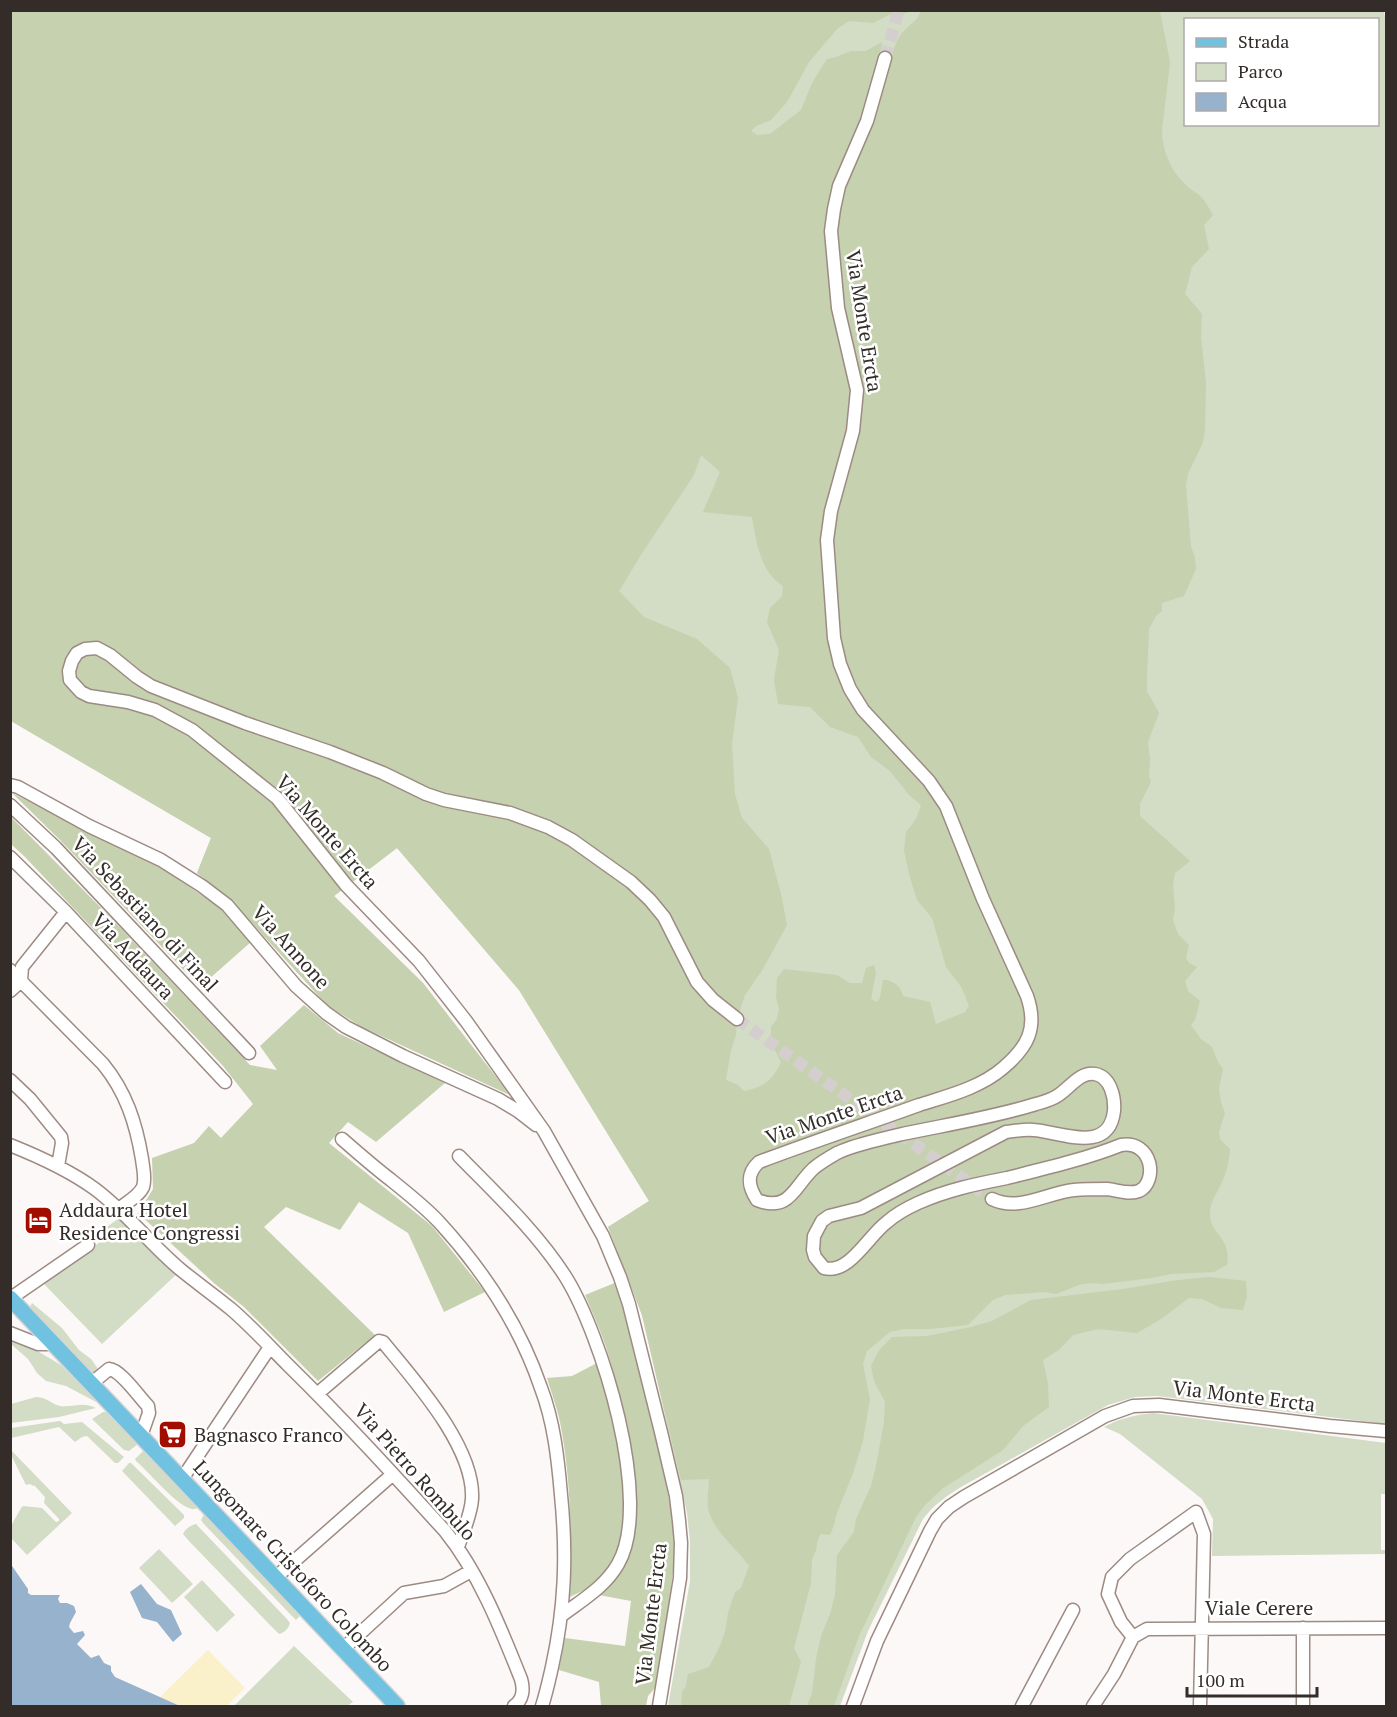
<svg xmlns="http://www.w3.org/2000/svg" width="1397" height="1717" viewBox="0 0 1397 1717" font-family="'PT Serif',serif">
  <style>
    .green { fill: #d3dcc4; fill-rule: evenodd }
    .forest { fill: #c5d1af; fill-rule: evenodd }
    .sand { fill: #faf0ca }
    .water { fill: #97b2cc }
    .lines { fill: none; stroke-linecap: round; stroke-linejoin: round }
    .minor-tunnel { stroke: #d4cfce; stroke-width: 12; stroke-dasharray: 12 6; stroke-linecap: butt }
    .minor-casing { stroke: #9d8b83; stroke-width: 15 }
    .major-casing { stroke: #d6d5d4; stroke-width: 18 }
    .minor { stroke: #fff; stroke-width: 12 }
    .major { stroke: #70c2e0; stroke-width: 15 }
    .labels { text-anchor: middle; stroke-width: 5; stroke-linejoin: round; paint-order: stroke }
    .street-label { font-size: 20px; fill: #332c28; stroke: #fff }
    .poi-label { font-size: 20px; fill: #332c28; stroke: #fff; text-anchor: start }
  </style>
  <rect width="100%" height="100%" fill="#fcf8f7"/>
  <path class="green" d="M11 11H1384L1386 24V1424L1157 1396 1135 1397 1108 1405 961 1487C946 1496 934 1505 923 1519L868 1631 840 1706H668L690 1581V1541L687 1513 642 1315 608 1227 649 1201 519 990 397 848 334 896 423 983 510 1095 362 1027 327 1005 231 900 197 873 211 838 11 721ZM1186 20H1378V124H1186Z
    M118 1219 178 1273 102 1344 44 1284 100 1242 97 1234Z
    M32 1303 62 1328 79 1350 91 1359 98 1369 97 1375 91 1374 29 1309Z
    M11 1339 41 1353 61 1365 99 1402 98 1403 66 1386 46 1381 37 1373 28 1359 11 1344Z
    M36 1397C49 1398 51 1404 60 1406 74 1408 82 1401 96 1408L59 1417 11 1423V1404Z
    M103 1412H107L138 1444 129 1451 124 1450 92 1419Z
    M1153 1413 1386 1443V1494H1381V1550H1386V1554L1212 1556 1213 1519 1202 1499 1120 1434 1104 1427C1120 1418 1135 1415 1153 1413Z
    M60 1421 64 1424 82 1422 124 1457 118 1463H115L87 1436 82 1437 75 1442 59 1427 11 1438V1428Z
    M11 1450 72 1513 27 1555 11 1538V1526L21 1508 23 1506 42 1508 56 1522 59 1521V1519L44 1503 45 1497 34 1485 33 1486 30 1484 26 1485 11 1455Z
    M144 1450 198 1508C194 1509 193 1510 189 1508 174 1503 149 1472 136 1461L135 1459Z
    M129 1463H131L184 1515V1518L175 1526 122 1471Z
    M204 1514 300 1616 296 1620 289 1613 203 1523 201 1520Z
    M196 1524 286 1618 290 1623C289 1628 284 1633 279 1634L269 1624 189 1541 183 1534C185 1529 191 1525 196 1524Z
    M159 1549 193 1584 172 1603 139 1568Z
    M202 1580 235 1615 217 1632 184 1597Z
    M294 1646 353 1702 347 1706H234Z"/>
  <path class="forest" d="M11 11H908L907 13 891 14 873 23 849 21 838 28 809 62 787 102 771 120 756 126 751 131 757 135 770 134 801 110 812 83 827 59 836 57 851 51H866L882 42 880 55 891 58C894 49 897 37 905 30 914 21 915 23 921 11H1160L1170 62 1162 130C1162 149 1170 170 1184 183 1188 188 1194 191 1199 195 1205 200 1209 208 1213 215L1204 225 1209 249 1192 267 1185 294 1202 314 1201 337 1206 383 1205 430 1203 442 1188 474 1186 485 1191 547 1195 557 1196 569 1184 596 1162 603V611L1156 616 1149 629 1147 676V691L1159 713 1148 742 1150 760 1149 776 1151 782 1140 804V816L1190 861 1175 873 1173 885 1175 909 1173 920 1178 934 1189 945 1186 958 1189 963 1197 967 1185 981 1188 991 1200 1001 1195 1020 1191 1025 1201 1039 1212 1047 1218 1062 1223 1069 1219 1088 1221 1102 1225 1113 1219 1132 1220 1139 1230 1149C1229 1161 1227 1171 1222 1182 1218 1192 1210 1201 1210 1213 1209 1234 1232 1237 1227 1265L1214 1272 1171 1274 1151 1278 1103 1284 1090 1283 1079 1285 1056 1294 1044 1292 1005 1295 993 1300 968 1325 930 1329H903L890 1332 867 1351 863 1364 870 1399 863 1441 853 1473 837 1513 834 1525 830 1535 821 1534 818 1539 816 1550 812 1560 811 1583 794 1648 801 1662 789 1706H681L682 1692 686 1686 688 1674 709 1667 720 1646 725 1632 728 1613 735 1592 741 1588 749 1566C737 1548 716 1534 709 1512 706 1503 709 1489 709 1479L681 1480 642 1315 608 1227 649 1201 519 990 397 848 334 896 423 983 510 1095 362 1027 327 1005 231 900 197 873 211 838 11 721ZM701 455 720 472 703 512 752 517C756 541 760 571 783 586L782 596 770 608 767 622 779 650 774 680 778 704 810 707 830 727 858 737 871 757 890 771 909 795 921 805 916 819 906 832 904 851 909 874 917 900 932 918 946 967 962 988 969 1006 965 1012 936 1024 930 1002 903 996C901 986 893 980 883 980L880 998 877 1002 871 999 876 973 874 965 866 968 862 983H850L837 975 784 969 777 978 776 997 779 1009 777 1019 771 1027V1043L781 1062C772 1081 764 1087 744 1091L738 1085 726 1080 731 1050 736 1035 737 1019 745 995 763 969 787 925 781 894 769 849 742 818 735 794 732 744 738 698 730 668 697 639 644 617 619 591 644 550 694 475Z
    M12 793 156 864 219 907 252 941 200 987 59 839Z
    M11 817 115 922 250 1065 277 1070 260 1046 304 1005 338 1033 445 1083 376 1142 348 1122 329 1143 432 1226 485 1292 444 1312 408 1233 359 1202 340 1230 286 1207 264 1227 375 1335 318 1381 244 1307 215 1284 138 1213 153 1189 152 1158 194 1143 209 1126 221 1138 253 1104 223 1066 25 857 11 844Z
    M1209 1277 1246 1281 1247 1297 1243 1310 1221 1308 1202 1299 1189 1298 1161 1319 1137 1333 1098 1329 1073 1335 1059 1350 1043 1360 1048 1384 1049 1407 1023 1426 1003 1450 942 1489 925 1505 916 1517 859 1636 834 1706H807L812 1693 816 1659 821 1636 830 1614 835 1595 837 1555 854 1532 856 1519 871 1486 876 1466 884 1422 885 1402 874 1381 871 1366 879 1350 892 1337 927 1336 971 1327 992 1321 1031 1300 1123 1289 1178 1280Z
    M617 1282 627 1311 652 1417 675 1529V1557L665 1631 655 1688 648 1696 646 1706H601L599 1682 559 1670 565 1638 625 1646 631 1601 599 1595C615 1580 627 1564 632 1541 636 1523 634 1505 633 1486 630 1439 620 1392 606 1347 600 1329 592 1312 585 1295Z
    M597 1363C614 1419 647 1526 605 1575 596 1586 582 1591 570 1597 572 1541 571 1477 560 1422 557 1407 551 1392 547 1378L572 1376Z"/>
  <path class="sand" d="M208 1650 245 1688 227 1706H180L160 1697Z"/>
  <path class="water" d="M10 1563 28 1589V1593L31 1595H60L58 1599 60 1603H67L74 1606 76 1612 70 1623 69 1627 74 1633 83 1631 85 1635 77 1644 91 1658 99 1655 104 1663 111 1666V1671L115 1677 180 1706H11Z
    M141 1584 157 1604 171 1610 182 1634 173 1642 157 1622 142 1618 130 1592Z"/>
  <g class="lines">
    <path class="minor-tunnel" d="M885 58 899 10
      M737 1019 992 1199"/>
    <defs>
      <path id="minor" d="M885 58 867 121 839 186 834 209 831 231 838 308 857 390 853 431 831 511 827 540 834 638 840 664 850 689 863 710 929 781 946 806 983 899 1027 996C1038 1028 1028 1047 1003 1068 980 1088 947 1096 919 1105 866 1124 812 1142 759 1162 746 1174 748 1186 757 1200 790 1213 794 1186 814 1168 820 1163 830 1157 837 1153 856 1144 878 1140 898 1135 944 1125 991 1118 1036 1104 1043 1102 1051 1100 1057 1096 1069 1089 1080 1071 1095 1074 1111 1077 1115 1098 1114 1111 1109 1155 1060 1132 1034 1130 1024 1129 1015 1131 1006 1132L861 1208 829 1216 822 1221 814 1236 813 1250 815 1257 824 1268C849 1275 868 1236 887 1222 896 1214 907 1208 918 1203 947 1190 976 1184 1007 1178 1043 1169 1086 1159 1121 1145 1153 1140 1158 1182 1139 1191 1129 1195 1117 1190 1107 1189 1096 1189 1085 1189 1074 1190 1046 1193 1019 1212 992 1199
        M10 785 18 787 89 826 161 860 202 886 227 905 296 986 326 1013 346 1027 403 1056 498 1099 518 1111 536 1125
        M10 805 56 848 249 1053
        M10 857 66 912 225 1082
        M10 970 103 1064C126 1092 136 1123 142 1159 143 1168 146 1178 143 1187 139 1196 126 1203 119 1209
        M10 991 21 981 22 967 66 912
        M10 1080 30 1099 61 1137 62 1143 58 1166
        M342 1139C358 1153 374 1167 391 1180 407 1193 425 1207 439 1222 483 1270 520 1326 541 1388 554 1422 558 1459 561 1495 567 1555 565 1608 552 1667 549 1680 546 1694 542 1706
        M10 1145C40 1157 69 1170 95 1189 126 1212 150 1244 181 1270 197 1283 214 1295 231 1309 251 1326 270 1347 289 1366 343 1419 394 1475 445 1531 479 1573 501 1629 521 1679 524 1689 523 1700 514 1706
        M459 1156C496 1194 536 1231 565 1276 601 1333 654 1502 618 1564 605 1587 582 1600 561 1616
        M11 1298 88 1245
        M10 1333 38 1344H54
        M92 1383 109 1369C121 1370 139 1397 148 1406L149 1413 141 1436
        M317 1394 379 1341 383 1342C414 1380 475 1447 472 1499 471 1515 463 1532 458 1547
        M182 1479 270 1347
        M275 1578 393 1474
        M1133 1637 1121 1622 1108 1594 1112 1577 1130 1559 1196 1512 1204 1534 1200 1706
        M1133 1637 1147 1629 1386 1628
        M343 1649 404 1593 444 1586 471 1571
        M659 1706 680 1578 681 1543 679 1521 676 1496 661 1432 629 1304 620 1277 603 1236 544 1131 466 1021 419 961 346 885 277 798 192 730 155 710 128 702 89 696 81 692 70 680 69 671 72 661 77 653 85 649 97 648 110 655 137 677 151 686 245 723 330 752 383 773 426 794 444 800 510 813 548 827 572 840 631 882 650 900 664 917 697 982 713 1000 737 1019
        M853 1706 877 1641 930 1531 937 1519 949 1507 964 1497 1105 1416 1133 1406 1159 1405 1330 1426 1386 1431
        M1022 1706 1073 1610
        M1093 1706 1114 1674 1133 1637
        M1303 1706V1628"/>
      <path id="major" d="M10 1298 397 1706"/>
    </defs>
    <use href="#minor" class="minor-casing"/>
    <use href="#major" class="major-casing"/>
    <use href="#minor" class="minor"/>
    <use href="#major" class="major"/>
  </g>
  <defs>
    <symbol id="hotel-square" viewBox="-11 -11 22 22"><rect x="-9" y="-9" width="18" height="18" rx="4" fill="#a30d01" stroke="#fff"/><path d="M-6-4.5h1.5V1H6V5H4.5V3h-9V5H-6ZM-4 0a1.8 1.8 0 1 1 3.6 0ZM.5 0V-2.5h3Q6-2.5 6 0Z" fill="#fff"/></symbol>
    <symbol id="supermarket-square" viewBox="-11 -11 22 22"><rect x="-9" y="-9" width="18" height="18" rx="4" fill="#a30d01" stroke="#fff"/><path d="M-6-5.5h2.5l.6 2H6L4.5 2H-2.5L-4.4-4H-6ZM-1.5 3.2a1.3 1.3 0 1 0 .1 0ZM3 3.2a1.3 1.3 0 1 0 .1 0Z" fill="#fff"/></symbol>
  </defs>
  <g fill-rule="evenodd">
    <use href="#hotel-square" x="22" y="1204" width="33" height="33"/>
    <use href="#supermarket-square" x="156" y="1418" width="33" height="33"/>
  </g>
  <g class="labels">
    <g class="street-label">
      <text transform="translate(864 321) rotate(81)" y="7">Via Monte Ercta</text>
      <text transform="translate(327 832) rotate(49)" y="7">Via Monte Ercta</text>
      <text transform="translate(145 914) rotate(47)" y="7">Via Sebastiano di Final</text>
      <text transform="translate(291 947) rotate(48)" y="7">Via Annone</text>
      <text transform="translate(133 956) rotate(47)" y="7">Via Addaura</text>
      <text transform="translate(834 1115) rotate(-19)" y="7">Via Monte Ercta</text>
      <text transform="translate(1244 1396) rotate(7)" y="7">Via Monte Ercta</text>
      <text transform="translate(415 1472) rotate(49)" y="7">Via Pietro Rombulo</text>
      <text transform="translate(293 1566) rotate(47)" y="7">Lungomare Cristoforo Colombo</text>
      <text x="1259" y="1615">Viale Cerere</text>
      <text transform="translate(651 1614) rotate(-83)" y="7">Via Monte Ercta</text>
    </g>
    <g class="poi-label">
      <text x="59" y="1217">Addaura Hotel<tspan x="59" dy="23">Residence Congressi</tspan></text>
      <text x="194" y="1442">Bagnasco Franco</text>
    </g>
  </g>
  <rect width="1397" height="1717" fill="none" stroke="#332c28" stroke-width="24"/>
  <rect x="1184" y="18" width="195" height="108" fill="#ffffff" stroke="#adaba9" stroke-width="1.5"/>
  <rect x="1196" y="38" width="30" height="9" fill="#70c2e0" stroke="#adaba9" stroke-width="1.5"/>
  <text x="1238" y="48" font-size="18" fill="#332c28">Strada</text>
  <rect x="1196" y="63" width="30" height="18" fill="#d3dcc4" stroke="#adaba9" stroke-width="1.5"/>
  <text x="1238" y="78" font-size="18" fill="#332c28">Parco</text>
  <rect x="1196" y="93" width="30" height="18" fill="#97b2cc" stroke="#adaba9" stroke-width="1.5"/>
  <text x="1238" y="108" font-size="18" fill="#332c28">Acqua</text>
  <path d="M1187 1687v9h130v-9" fill="none" stroke="#332c28" stroke-width="3"/>
  <text x="1196" y="1687" font-size="18" fill="#332c28" stroke="#ffffff" stroke-width="4.5" paint-order="stroke">100 m</text>
</svg>
